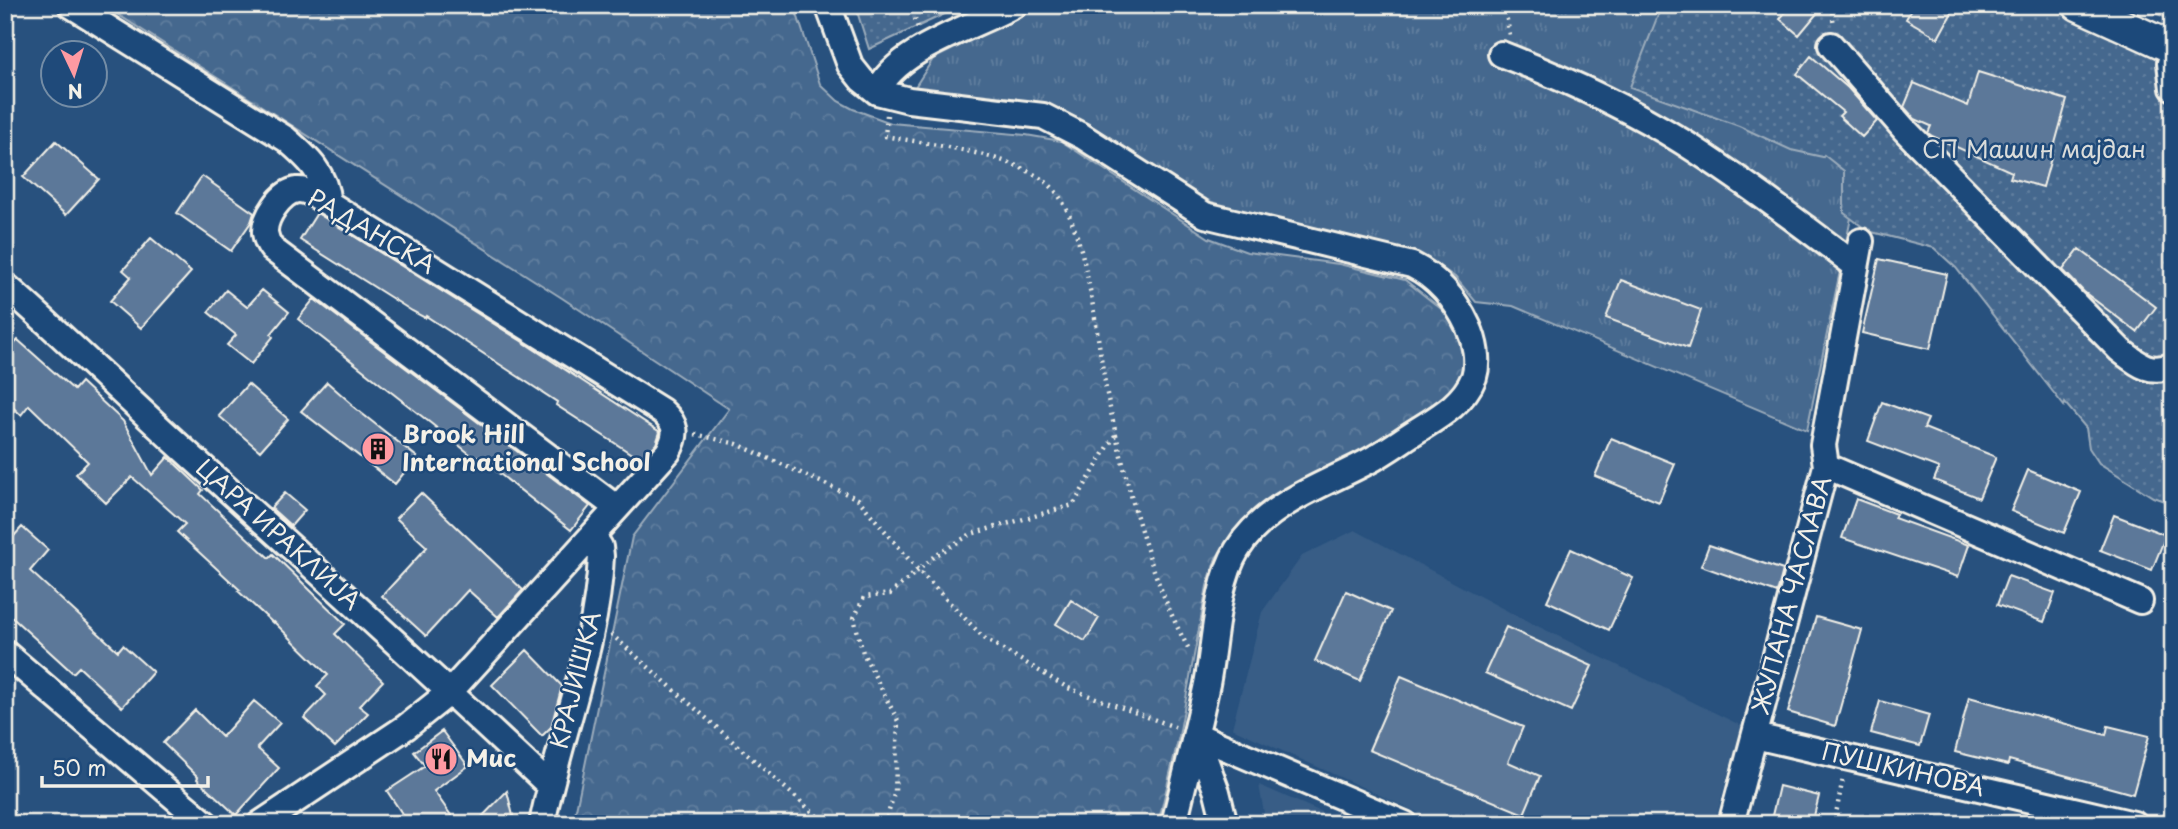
<svg xmlns="http://www.w3.org/2000/svg" width="2178" height="829" viewBox="0 0 2178 829" font-family="'Playpen Sans',sans-serif">
  <style>
    .built { fill: #375d86 }
    .grass { fill: url(#grass-tufts); stroke: #9cacbb; stroke-width: 2 }
    .forest { fill: url(#forest-crowns); stroke: #9cacbb; stroke-width: 2 }
    .park { fill: url(#park-dots); stroke: #9cacbb; stroke-width: 2 }
    .building { fill: #5b7899; stroke: #f4f1e8; stroke-width: 2 }
    .lines { fill: none; stroke-linecap: round; stroke-linejoin: round }
    .minor-casing { stroke: #f4f1e8; stroke-width: 30 }
    .major-casing { stroke: #f4f1e8; stroke-width: 35 }
    .path { stroke: #f4f1e8; stroke-width: 4.5; stroke-dasharray: 2 5; stroke-linecap: butt }
    .minor { stroke: #1f4a7a; stroke-width: 24 }
    .major { stroke: #1f4a7a; stroke-width: 30 }
    .labels { text-anchor: middle; stroke-width: 5; stroke-linejoin: round; paint-order: stroke }
    .park-label { font-size: 24px; fill: #dadcda; stroke: #1f4a7a }
    .street-label { font-size: 24px; fill: #f4f1e8; stroke: #1f4a7a }
    .poi-label { font-size: 24px; font-weight: bold; fill: #f4f1e8; stroke: #1f4a7a; text-anchor: start }
  </style>
  <defs>
    <pattern id="grass-tufts" width="24" height="20" patternUnits="userSpaceOnUse" patternTransform="scale(1.75)"><rect width="24" height="20" fill="#45688e"/><path d="M3 7l-1-3M5 7V3M7 7l1-3M15 17l-1-3M17 17v-4M19 17l1-3" fill="none" stroke="#607e9e"/></pattern>
    <pattern id="forest-crowns" width="20" height="18" patternUnits="userSpaceOnUse" patternTransform="scale(1.75)"><rect width="20" height="18" fill="#45688e"/><path d="M2 6a3 3 0 1 1 6 0M12 15a3 3 0 1 1 6 0" fill="none" stroke="#607e9e"/></pattern>
    <pattern id="park-dots" width="8" height="8" patternUnits="userSpaceOnUse" patternTransform="scale(1.75)"><rect width="8" height="8" fill="#45688e"/><path d="M2 2h.1M6 6h.1" fill="none" stroke="#607e9e" stroke-width="1.8" stroke-linecap="round"/></pattern>
  </defs>
  <rect width="100%" height="100%" fill="#28517e"/>
  <filter id="ink" filterUnits="userSpaceOnUse"><feTurbulence type="fractalNoise" baseFrequency=".0143" numOctaves="2"/><feDisplacementMap in="SourceGraphic" scale="14" xChannelSelector="R" yChannelSelector="G"/><feConvolveMatrix kernelMatrix="1 2 1 2 8 2 1 2 1" color-interpolation-filters="sRGB"/></filter>
  <g filter="url(#ink)">
    <path class="built" d="M1355 530 1515 615 1742 726 1714 824H1443L1232 728 1262 612 1302 556Z
      M1259 785 1349 824H1266Z"/>
    <path class="grass" d="M1042 5H1799L1862 165 1807 430 1513 306 1476 302 1455 277 1426 258 1367 241 1293 228 1197 203 994 98 915 87 933 59Z"/>
    <path class="forest" d="M103 5H794L820 84 838 101 853 109 891 123 1026 135 1061 141 1209 238 1247 252 1339 264 1405 280 1445 312 1457 332 1464 353 1462 373 1453 394 1231 538 1216 558 1207 586 1179 736 1158 824H573L632 537 729 409 562 298Z"/>
    <path class="park" d="M855 5H964L869 49Z
      M1662 5H2053L2173 61V504L2153 497 2099 463 2089 448 2086 428 2065 403 2064 406 1956 268 1934 248 1868 231 1844 213V171L1824 155 1823 157 1791 150 1739 126 1630 87Z
      M2138 5H2173V21Z"/>
    <path class="building" d="M1791 5H1824L1799 35 1780 19Z
      M1914 5H1956L1938 38 1906 19Z
      M1811 56 1848 88 1877 121 1862 137 1839 116 1843 112 1797 74Z
      M1978 72 2067 100 2043 187 2010 178 2012 172 1932 136 1928 133 1931 126 1915 119 1904 107 1914 83 1968 106Z
      M56 141 99 179 66 215 23 177Z
      M202 176 254 213 251 222 231 251 177 213Z
      M317 213 523 342 660 432 656 444 641 460 556 405 557 402 426 316 425 318 412 311 300 240Z
      M151 238 191 272 141 328 110 301 131 277 123 270Z
      M2079 249 2156 307 2137 332 2084 292 2063 270Z
      M1879 259 1947 274 1930 349 1862 333Z
      M1621 280 1701 310 1688 348 1606 318Z
      M226 290 247 307 262 290 289 312 271 334 273 337 251 364 227 345 236 335 208 312Z
      M314 299 590 506 571 530 477 456 475 458 298 319Z
      M18 340 74 390 81 382 123 421 152 475 168 457 203 490 200 494 269 558 273 554 345 624 335 634 383 681 359 706 368 713 335 747 304 718 326 695 317 686 328 675 274 622 273 623 238 591 240 590 177 532 185 524 132 477 106 503 76 474 88 462 29 405 21 415 5 400V354Z
      M327 382 352 404 351 405 417 457 395 484 301 411Z
      M248 384 288 419 260 451 219 416Z
      M1882 402 1928 419 1924 428 1996 457 1979 498 1934 480 1939 468 1868 441Z
      M1611 438 1675 464 1659 502 1595 476Z
      M2028 470 2081 492 2064 533 2011 511Z
      M285 493 305 510 291 526 271 508Z
      M421 493 523 590 498 617 468 590 426 636 382 596 427 547 396 518Z
      M1856 499 1896 514 1894 518 1969 545 1958 577 1842 538Z
      M2114 515 2166 535 2152 570 2100 550Z
      M22 527 48 550 30 571 118 651 123 645 153 672 122 707 79 667 73 673 5 611V546Z
      M1709 545 1783 570 1777 593 1701 566Z
      M1571 549 1633 578 1609 630 1547 601Z
      M2008 576 2055 593 2044 622 1997 605Z
      M1346 591 1391 611 1360 681 1315 661Z
      M1071 600 1099 618 1085 641 1056 624Z
      M1816 617 1862 630 1835 726 1788 712Z
      M1506 627 1592 666 1571 711 1485 673Z
      M527 650 562 686 551 727 542 736 492 685Z
      M1401 676 1523 727 1508 762 1540 776 1524 814 1369 750Z
      M1969 697 2106 735 2108 726 2149 736 2133 794 2009 760 2008 765 1955 752Z
      M254 701 280 723 257 748 279 768 236 815 197 779 198 777 163 743 195 710 222 737Z
      M1880 701 1929 715 1920 746 1871 733Z
      M442 731 468 766 434 791 457 824H409L387 791 425 766 414 752Z
      M1779 786 1819 796 1812 824H1770Z
      M507 791 515 824H475Z"/>
    <g class="lines">
      <defs>
        <path id="minor" d="M71 5 286 139C308 158 325 173 328 203
          M828 5 850 65 862 80 877 92 909 100 1043 116 1082 136 1205 215 1412 265C1438 278 1455 298 1468 326 1475 341 1479 361 1474 377 1464 402 1442 415 1421 428 1403 439 1386 452 1367 462 1322 486 1265 504 1237 550 1216 584 1215 644 1207 684 1197 731 1185 777 1174 824
          M1831 45 1904 129 2120 350C2138 364 2150 375 2173 365
          M1501 54C1563 78 1627 107 1683 142 1743 180 1800 223 1856 266
          M2173 56 2170 63 2173 88
          M877 92C898 47 973 28 1014 5
          M5 285C67 339 124 396 185 451 307 561 429 672 549 785
          M1826 466 2140 601
          M5 653 206 824
          M1196 735 1405 824
          M1196 735 1217 792 1225 824
          M1755 736 2134 824
          M260 824 406 727 450 692 668 452C678 434 677 424 662 411L328 203C318 197 308 189 297 190 281 192 264 218 265 233 266 239 268 244 272 249L617 508
          M542 824C559 737 598 643 601 556L600 547 593 536
          M1731 824 1826 466 1823 445 1861 241"/>
        <path id="major" d="M2078 5 2173 48"/>
      </defs>
      <use href="#minor" class="minor-casing"/>
      <use href="#major" class="major-casing"/>
      <path class="path" d="M911 5 918 28
        M1504 5 1510 35
        M1831 5 1834 25
        M887 115 885 136C933 145 1009 153 1047 183 1088 214 1097 348 1108 399 1126 480 1149 579 1190 651
        M695 434 737 444 858 499 918 570 984 638 1068 688 1175 727
        M611 634 826 824
        M885 824 895 791 898 721 863 653 854 618 864 597 890 594 935 556 971 534 1073 505 1117 432
        M1834 824 1843 778"/>
      <use href="#minor" class="minor"/>
      <use href="#major" class="major"/>
    </g>
  </g>
  <defs>
    <symbol id="building-disc" viewBox="-11 -11 22 22"><circle r="9.5" fill="#ff9aa2" stroke="#1f4a7a"/><path d="M-4-6H4V6H1V3H-1V6H-4ZM-2.5-4.3h1.7v1.8h-1.7ZM.8-4.3h1.7v1.8H.8ZM-2.5-1h1.7V.8h-1.7ZM.8-1h1.7V.8H.8Z" fill="#111"/></symbol>
    <symbol id="restaurant-disc" viewBox="-11 -11 22 22"><circle r="9.5" fill="#ff9aa2" stroke="#1f4a7a"/><path d="M-5-6h1v4h1v-4h1v4h1v-4h1v5L-1.5 .5V6h-2V.5L-5-1ZM5-6V6H3V1.5H1.5Q1.5-4 5-6Z" fill="#111"/></symbol>
  </defs>
  <g fill-rule="evenodd">
    <use href="#building-disc" x="359" y="430" width="38" height="38"/>
    <use href="#restaurant-disc" x="422" y="740" width="38" height="38"/>
  </g>
  <g class="labels">
    <g class="park-label">
      <text x="2034" y="158">СП Машин мајдан</text>
    </g>
    <g class="street-label">
      <text transform="translate(371 232) rotate(30)" y="8">РАДАНСКА</text>
      <text transform="translate(278 535) rotate(42)" y="8">ЦАРА ИРАКЛИЈА</text>
      <text transform="translate(1792 595) rotate(-75)" y="8">ЖУПАНА ЧАСЛАВА</text>
      <text transform="translate(576 680) rotate(-76)" y="8">КРАЈИШКА</text>
      <text transform="translate(1903 770) rotate(13)" y="8">ПУШКИНОВА</text>
    </g>
    <g class="poi-label">
      <text x="402" y="443">Brook Hill<tspan x="402" dy="28">International School</tspan></text>
      <text x="466" y="767">Мис</text>
    </g>
  </g>
  <rect width="2178" height="829" fill="none" stroke="#1f4a7a" stroke-width="28"/>
  <rect x="14" y="14" width="2150" height="801" fill="none" stroke="#f4f1e8" stroke-width="2.5" filter="url(#ink)"/>
  <g transform="translate(74 74) rotate(176)"><circle r="33" fill="#1f4a7a" stroke="#748da6" stroke-width="2"/>
  <path d="M0-5L12 26L0 18L-12 26Z" fill="#ff9aa2"/>
  <text y="-10" font-size="19" font-weight="bold" text-anchor="middle" fill="#f4f1e8">N</text>
  </g>
  <path d="M42 776v10h166v-10" fill="none" stroke="#f4f1e8" stroke-width="3.5"/>
  <text x="52" y="776" font-size="21" fill="#f4f1e8" stroke="#1f4a7a" stroke-width="5" paint-order="stroke">50 m</text>
</svg>
